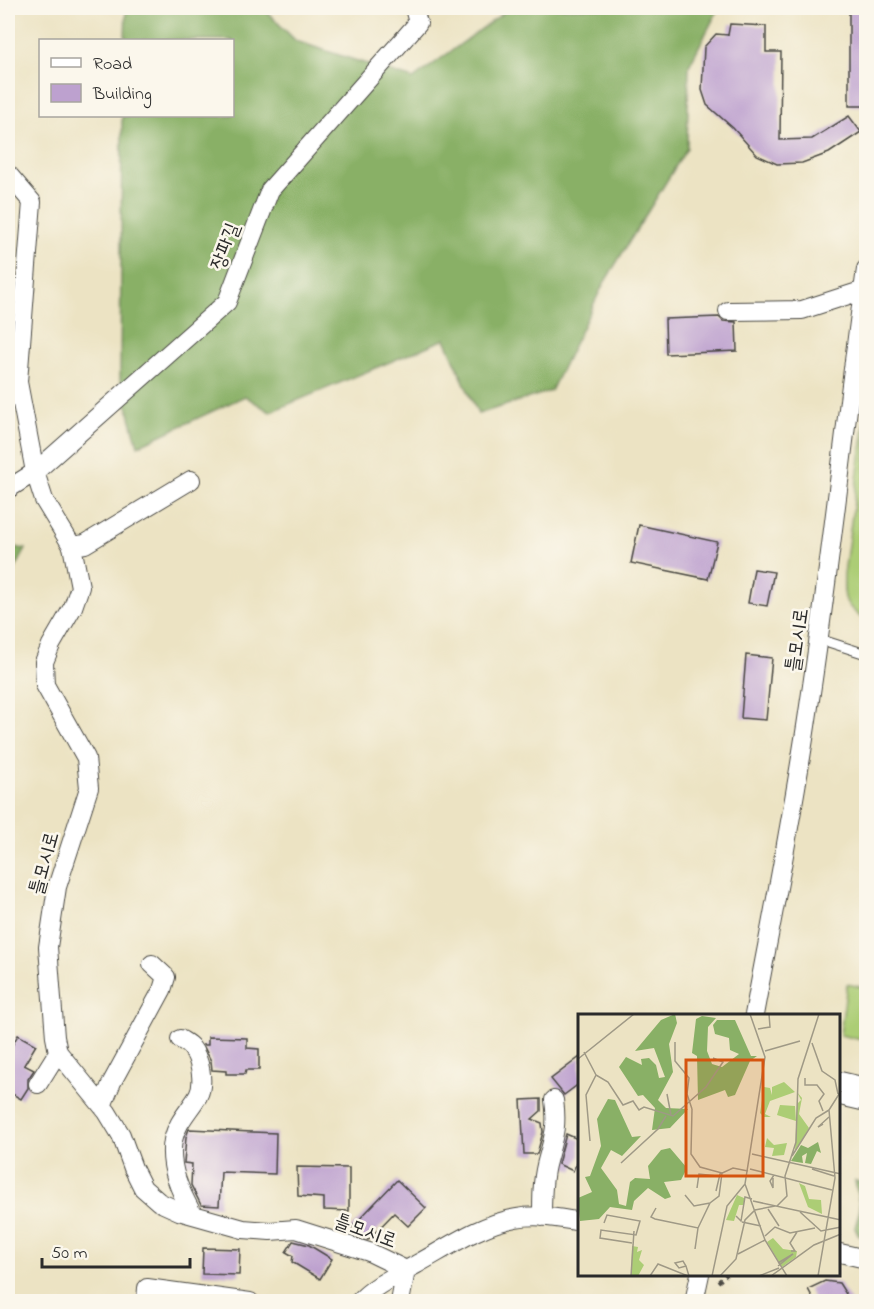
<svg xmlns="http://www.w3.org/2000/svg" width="874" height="1309" viewBox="0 0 874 1309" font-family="'Indie Flower','Poor Story',sans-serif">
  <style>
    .green { fill: #accd75; stroke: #6c7c50; stroke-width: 1.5 }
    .forest { fill: #89b066; stroke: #5a6e48; stroke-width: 1.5 }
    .building { fill: #bda1cf }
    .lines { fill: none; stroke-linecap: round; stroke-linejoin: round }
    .lane-casing { stroke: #484742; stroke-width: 11 }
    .street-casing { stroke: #484742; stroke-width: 20 }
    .path { stroke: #484742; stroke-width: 4; stroke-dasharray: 4.5 4.5; stroke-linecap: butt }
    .lane { stroke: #fff; stroke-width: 9 }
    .street { stroke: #fff; stroke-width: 18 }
    .labels { text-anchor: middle; stroke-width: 5; stroke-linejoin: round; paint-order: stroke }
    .street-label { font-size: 20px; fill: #2b2b2b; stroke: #fbf7ec }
    .inset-road { fill: none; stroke: #9f9986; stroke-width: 1.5 }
    .view { fill: #d5540f; fill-opacity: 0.15; stroke: #d5540f; stroke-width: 3 }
    .inset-edge { fill: none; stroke: #2b2b2b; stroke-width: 3 }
  </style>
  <rect width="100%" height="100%" fill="#fbf7ec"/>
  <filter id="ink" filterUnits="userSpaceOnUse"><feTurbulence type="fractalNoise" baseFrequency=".0167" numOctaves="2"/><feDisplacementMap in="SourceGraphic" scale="12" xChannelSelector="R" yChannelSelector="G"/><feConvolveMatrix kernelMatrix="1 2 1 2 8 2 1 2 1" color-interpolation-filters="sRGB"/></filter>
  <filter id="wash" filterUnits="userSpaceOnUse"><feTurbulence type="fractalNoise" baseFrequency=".008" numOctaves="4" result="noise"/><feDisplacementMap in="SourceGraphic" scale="24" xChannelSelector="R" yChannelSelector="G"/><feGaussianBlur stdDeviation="1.35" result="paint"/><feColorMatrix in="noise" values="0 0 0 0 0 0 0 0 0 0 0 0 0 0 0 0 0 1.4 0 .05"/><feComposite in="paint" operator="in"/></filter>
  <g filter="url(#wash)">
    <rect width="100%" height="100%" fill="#ece3c3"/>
    <path class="green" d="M866 413V622C844 603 843 603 844 574Z
      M847 984 866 988V1041L840 1035Z"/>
    <path class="forest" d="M126 8H263L296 41 413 79 510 8H719L689 66 687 148 604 283 551 391 478 414 445 339 270 412 245 396 138 446 120 380 122 116H232V40H125Z
      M8 546 26 549 13 573 8 576Z
      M855 1181 866 1183V1237L859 1235 855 1228 860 1209Z"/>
    <g id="blocks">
      <path class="building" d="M849 8H867V106H849Z
        M730 24 766 26V52H781L780 140 812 139 849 116 861 132 829 153 802 163 777 164 757 155 733 128 707 105 702 90 704 47 716 34 728 35Z
        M719 317 723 321 736 322 737 351 666 354 665 319Z
        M639 525 717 542 708 579 631 563Z
        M754 569 774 572 767 606 748 603Z
        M746 655 772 658 766 720 741 718Z
        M18 1035 36 1045 24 1065 34 1070 28 1079V1088L21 1099 9 1092 8 1095V1053Z
        M208 1037 247 1038V1048L259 1049V1070H246L245 1074H226V1071L212 1070 211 1061 203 1045H208Z
        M580 1057V1083L564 1095 551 1079Z
        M541 1099V1111L532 1119 542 1123 543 1132 537 1154H524L521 1100Z
        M189 1129 276 1133 275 1174 221 1172 219 1206 201 1205 191 1185 192 1164 184 1163 186 1137Z
        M566 1134 580 1140V1156L573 1171 558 1164Z
        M297 1167 349 1168V1211L324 1210V1198L298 1196Z
        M397 1180 426 1208 408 1226 394 1213 368 1240 358 1237 350 1229Z
        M293 1241 309 1245 332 1259 320 1279 292 1262 293 1256 286 1252Z
        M203 1248 240 1249 239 1275 202 1274Z
        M825 1281 839 1283 851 1302H815L808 1289Z"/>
    </g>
  </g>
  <g filter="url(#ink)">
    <use href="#blocks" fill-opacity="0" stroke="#484742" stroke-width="1.5"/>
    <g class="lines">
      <defs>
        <path id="lane" d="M819 639 866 654"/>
        <path id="street" d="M8 174 32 202 18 382 35 472 44 500 72 546 80 587 73 607 51 645 44 662 45 685 86 758 89 788 57 887 48 947 55 1037 58 1052 107 1112 121 1135 133 1168 143 1188 159 1202 179 1211 243 1229 270 1231 296 1229 369 1252 406 1270 400 1302
          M728 311 802 310 864 290
          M8 489 35 472 227 302 270 190 418 23 414 8
          M72 546 85 544 191 480
          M754 1015C773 913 794 810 809 706 831 561 846 415 866 269
          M180 1039C183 1041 189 1044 191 1047 200 1058 205 1083 198 1096 189 1111 177 1122 173 1140 168 1167 181 1193 193 1215
          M840 1081 866 1087
          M38 1084 58 1052
          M840 1096 866 1102
          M102 1106 112 1082 162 990 166 977 152 964
          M542 1217C542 1199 542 1182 546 1165 553 1138 558 1128 554 1100
          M840 1253 866 1259
          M146 1302 147 1288 250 1302
          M359 1302C374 1285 398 1275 417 1264 448 1247 481 1224 516 1218 537 1214 559 1218 580 1222
          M694 1302 700 1274"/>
      </defs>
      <use href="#lane" class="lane-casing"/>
      <use href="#street" class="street-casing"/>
      <path class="path" d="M718 1282 727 1274"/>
      <use href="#lane" class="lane"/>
      <use href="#street" class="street"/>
    </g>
  </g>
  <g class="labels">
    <g class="street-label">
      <text transform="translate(224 246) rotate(-69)" y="7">장파길</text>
      <text transform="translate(796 640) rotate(-82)" y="7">틀모시로</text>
      <text transform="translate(43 863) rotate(-75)" y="7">틀모시로</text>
      <text transform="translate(366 1230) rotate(20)" y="7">틀모시로</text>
    </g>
  </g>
  <g transform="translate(578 1014)">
    <rect width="262" height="262" fill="#ece3c3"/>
    <path d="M206 68 217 78 192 87 187 100 193 103H186L182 99 186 73 192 74 194 81V73ZM219 78 224 84 221 100 231 114 217 138 219 90 223 86ZM202 91 217 92 218 107 199 101ZM189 124 196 131 209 129 206 141 194 142 196 134 187 133ZM221 169 227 172 231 185 243 186 244 200 230 193ZM159 181 166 184V191H161L156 207 148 206ZM195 224 205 235 219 237 218 243 204 253 189 228ZM54 232 60 233 59 238 64 236 61 246 66 251 60 262H53Z" fill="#accd75"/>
    <path d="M97 0 99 9 91 30 95 58 80 86 88 94 110 95 92 114 74 116 77 94 65 81 60 82 41 53 48 43 64 51 63 45 71 44 78 51 81 64 87 63 76 34 57 37 83 6ZM124 2 138 4 130 13 129 37 134 50 144 53 161 40 152 36 151 24 137 20 135 11 139 6H157L173 42H179L172 47 157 81 150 83 147 76 120 86 119 42 114 39 118 5ZM30 85 37 86 54 123 63 122 44 142 33 136 23 154 39 176 41 190 48 192 52 168 57 164 72 165 70 152 83 136 92 134 109 154 103 166 86 168 93 183 87 185 70 174 56 187 54 196 32 193 21 205 2 207 0 184 14 178 7 163 12 162 23 132 19 105ZM240 128 243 139 239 137 233 150 227 149 229 139 224 142 225 149 213 147 223 131 230 134Z" fill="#89b066"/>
    <path class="inset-road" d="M172 0 187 43 167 170 187 226 209 262M180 15 192 13 191 0M97 28V47L111 64 109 80 114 95M234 29 244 57 257 66 260 80M187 37 222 27M6 38 18 61 8 81 12 127M0 45 56 0M18 61 30 68 45 91 55 87 61 96 66 93 95 102 128 73 145 48 135 44M227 64V71H239L246 80 241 87 245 97M89 80 93 101M245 110 240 113 251 103M174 140 263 160M214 142 238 104 251 96M43 149 80 115 88 102M172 155 254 176M234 155 256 162M195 164V174L192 167 196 161M119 174 121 160 139 162M138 177 142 160 155 154 170 157M107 181 116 192 132 189M175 187 263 206M199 192 209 182 207 162 218 128 220 65 241 0M78 194 73 203 77 205 120 214 132 189 141 182 144 159 122 153 113 140 114 95M190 195 201 212M222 198 243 217 263 213M158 202 163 207 167 183 174 185M164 208 183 212M26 209 29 201 62 207 58 221 23 216 22 224 54 229M187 222 197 213 212 219 237 214M117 235 120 214M213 237H217L212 229 219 218M160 240 187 226M200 249 215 240 200 252M108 252 101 254 97 249 105 247 108 252 111 262M53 262 56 217M72 262 80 250 110 262M134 262 149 192 167 170M142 262 158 245 167 206 177 196 197 192M181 262 201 254M193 262 236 231 263 220M240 262 257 164 251 96 263 77"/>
    <path class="view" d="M108 46H185V162H108Z"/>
    <rect width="262" height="262" class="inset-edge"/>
  </g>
  <rect width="874" height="1309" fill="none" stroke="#fbf7ec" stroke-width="30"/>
  <rect x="39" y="39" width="195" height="78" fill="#fbf7ec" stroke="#a8a59f" stroke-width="1.5"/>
  <rect x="51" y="58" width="30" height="9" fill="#ffffff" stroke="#a8a59f" stroke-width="1.5"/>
  <text x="93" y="69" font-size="18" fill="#2b2b2b">Road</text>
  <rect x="51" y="84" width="30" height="18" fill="#bda1cf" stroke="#a8a59f" stroke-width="1.5"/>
  <text x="93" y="99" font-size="18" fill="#2b2b2b">Building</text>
  <path d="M42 1258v9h148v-9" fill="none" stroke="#2b2b2b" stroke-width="3"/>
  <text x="51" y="1258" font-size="18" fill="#2b2b2b" stroke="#fbf7ec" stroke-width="4.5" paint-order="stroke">50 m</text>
</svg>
